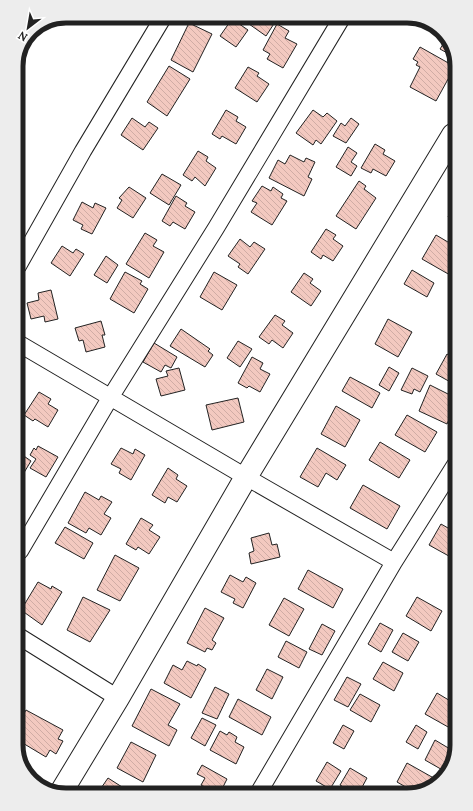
<svg xmlns="http://www.w3.org/2000/svg" width="473" height="811" viewBox="0 0 473 811" font-family="Lora,serif">
  <style>
    .building { fill: url(#building-back-hatch); stroke: #222 }
    .lines { fill: none; stroke-linecap: round; stroke-linejoin: round }
    .street-casing { stroke: #222; stroke-width: 18 }
    .secondary-casing { stroke: #222; stroke-width: 24 }
    .street { stroke: #fff; stroke-width: 16 }
    .secondary { stroke: #fff; stroke-width: 22 }
    .rim { fill: none; stroke: #222; stroke-width: 5 }
  </style>
  <defs>
    <pattern id="building-back-hatch" width="6" height="6" patternUnits="userSpaceOnUse"><rect width="6" height="6" fill="#f3c9c0"/><path d="M-1 5l2 2M0 0l6 6M5-1l2 2" fill="none" stroke="#d0aca5"/></pattern>
  </defs>
  <rect width="100%" height="100%" fill="#fff"/>
  <path class="building" d="M237 16H246L244 20Z
    M255 16H279L266 36 249 24Z
    M297 16H313L309 23Z
    M398 16H408L406 21Z
    M232 19 248 30 236 47 220 36Z
    M189 23 212 34 193 72 171 60Z
    M277 24 289 31 285 38 297 44 283 68 267 59 270 54 263 50Z
    M447 38 452 44V51L451 50 449 54 440 49Z
    M420 47 452 65V72L436 101 410 87 420 67 416 65 418 62 413 59Z
    M169 66 190 79 167 116 147 102Z
    M248 67 259 73 257 76 269 84 257 102 235 88Z
    M226 110 238 117 236 121 246 127 236 144 222 136 220 139 212 134Z
    M313 110 323 117 327 113 337 121 321 144 316 140 313 145 296 133Z
    M132 118 145 127 149 122 158 128 143 150 121 135Z
    M351 118 359 124 346 143 333 136 341 123 345 126Z
    M375 144 385 150 383 154 395 161 386 176 373 169 371 173 361 168Z
    M348 147 357 153 351 162 357 166 351 176 336 167Z
    M198 151 208 157 206 161 216 168 205 186 195 177 192 181 183 175Z
    M290 155 304 162 306 158 315 162 308 177 312 179 304 196 269 178 278 160 285 164Z
    M162 174 181 185 169 205 150 193Z
    M359 181 366 186 364 189 376 198 356 229 336 216Z
    M262 186 271 191 273 187 283 194 281 198 287 201 272 225 251 212 257 203 252 201Z
    M129 187 146 198 133 218 117 208 122 200 119 198Z
    M176 196 187 203 185 206 195 212 185 229 173 222 170 226 162 221Z
    M82 202 93 208 95 203 106 208 92 234 81 229 83 225 73 220Z
    M453 207V219L448 217Z
    M326 229 336 235 333 239 343 246 333 261 323 255 321 259 311 252Z
    M145 233 157 240 153 246 164 252 149 278 126 264Z
    M436 235 453 245 454 269 450 275 422 259Z
    M240 239 250 247 254 242 265 249 248 274 238 267 240 264 228 256Z
    M62 246 73 253 76 249 84 254 70 276 51 263Z
    M106 256 118 265 107 283 94 275Z
    M412 270 434 283 427 297 404 284Z
    M125 272 142 281 140 284 148 289 134 313 110 299Z
    M214 272 237 285 222 310 200 297Z
    M304 273 313 279 310 283 321 291 311 306 291 292Z
    M51 290 58 319 45 322 44 316 31 319 27 303 39 300 38 293Z
    M275 315 285 321 282 325 293 333 283 348 272 340 269 344 259 337Z
    M388 319 412 332 398 357 375 344Z
    M101 321 105 335H102L105 347 86 352 83 340 79 341 75 328Z
    M181 329 210 349 208 351 213 355 205 367 170 346Z
    M238 341 252 349 240 367 227 358Z
    M154 343 177 357 171 368 165 365 161 372 143 362Z
    M447 354 454 358V384L436 374Z
    M252 357 263 363 260 369 270 374 260 392 249 386 247 388 238 383Z
    M389 367 399 373 389 391 379 385Z
    M179 368 185 390 161 396 156 379 168 376 166 371Z
    M412 368 428 376 420 392 414 389 412 394 401 390Z
    M350 377 380 393 372 408 342 391Z
    M430 385 454 397 455 406 447 424 419 411Z
    M39 392 51 399 48 404 58 410 48 427 35 419 33 421 24 415Z
    M238 398 244 422 212 430 206 405Z
    M336 406 360 420 345 447 321 434Z
    M407 415 437 432 425 452 395 435Z
    M380 442 410 460 399 478 369 460Z
    M19 446 24 449 21 454 31 461 22 476 19 474Z
    M38 446 58 457 46 477 30 468 36 459 30 455 34 448 36 450Z
    M121 448 133 454 135 449 145 455 131 480 119 473 121 469 111 464Z
    M317 448 346 465 337 480 326 473 318 487 300 477Z
    M168 468 178 475 176 479 187 486 177 502 168 497 165 503 152 495Z
    M363 485 400 506 387 529 350 508Z
    M85 492 99 500 101 496 112 502 104 514 111 518 101 535 89 528 86 533 68 523Z
    M455 498V508L451 505Z
    M141 518 153 525 149 530 160 537 149 554 138 547 136 550 126 544Z
    M441 524 455 532 456 560 429 545Z
    M65 527 93 543 84 559 55 543Z
    M269 533 272 545 277 544 280 557 251 564 249 553 254 551 251 538Z
    M115 555 139 568 120 601 97 590Z
    M308 570 343 589 333 608 298 589Z
    M230 575 243 582 246 577 256 583 243 608 233 603 235 599 221 592Z
    M38 582 51 589 52 586 62 592 42 625 21 610Z
    M83 597 110 610 90 642 67 630Z
    M417 597 442 611 431 631 406 616Z
    M284 598 304 609 289 636 269 625Z
    M205 608 224 618 212 640 216 643 212 650 207 648 205 652 187 643Z
    M380 623 393 630 381 652 368 644Z
    M322 624 335 631 322 655 309 649Z
    M403 633 419 642 408 661 392 652Z
    M286 641 307 652 299 668 278 657Z
    M187 661 197 666 198 664 206 669 191 698 164 683 173 665 182 670Z
    M383 662 403 673 394 691 373 679Z
    M267 669 283 677 272 699 256 690Z
    M20 677 24 680 20 686Z
    M347 677 361 684 348 707 334 700Z
    M215 687 229 694 217 719 202 713Z
    M151 689 180 704 168 725 177 730 169 746 132 726Z
    M437 693 457 705V732L425 714Z
    M360 694 380 705 371 722 350 710Z
    M238 699 271 717 262 735 229 717Z
    M26 710 63 730 58 739 63 741 56 754 50 750 46 757 21 742V719Z
    M202 718 216 725 205 746 191 738Z
    M343 725 354 731 344 749 333 743Z
    M416 725 427 732 418 749 406 742Z
    M220 731 227 735 229 732 237 737 235 742 244 747 236 764 210 750Z
    M435 740 455 752 451 764 446 772 425 760Z
    M131 742 156 755 143 782 117 768Z
    M327 762 341 771 330 789 316 781Z
    M407 763 439 781 429 790H411L397 782Z
    M202 765 227 779 220 793H215L201 785 205 778 197 774Z
    M350 768 367 778 360 791H350L340 785Z
    M108 778 133 794H97Z
    M304 787 311 792H302Z"/>
  <g class="lines">
    <defs>
      <path id="street" d="M18 266 83 151 164 16
        M18 343 246 477 394 562
        M20 551 110 398 216 228 343 16
        M20 637 118 698
        M259 792 394 562 455 465"/>
      <path id="secondary" d="M60 794 118 698 246 477 453 135"/>
    </defs>
    <use href="#street" class="street-casing"/>
    <use href="#secondary" class="secondary-casing"/>
    <use href="#street" class="street"/>
    <use href="#secondary" class="secondary"/>
  </g>
  <path d="M0 0H473V811H0ZM66 23H407A43 43 0 0 1 450 66V745A43 43 0 0 1 407 788H66A43 43 0 0 1 23 745V66A43 43 0 0 1 66 23Z" fill="#ededed" fill-rule="evenodd"/>
  <path class="rim" d="M66 23H407A43 43 0 0 1 450 66V745A43 43 0 0 1 407 788H66A43 43 0 0 1 23 745V66A43 43 0 0 1 66 23Z"/>
  <g transform="translate(28 28) rotate(211)" stroke="#ffffff" stroke-width="3" paint-order="stroke">
  <path d="M0-3L7 15L0 10L-7 15Z" fill="#222222"/>
  <text y="-6" font-size="11" font-weight="bold" text-anchor="middle" fill="#222222">N</text>
  </g>
</svg>
